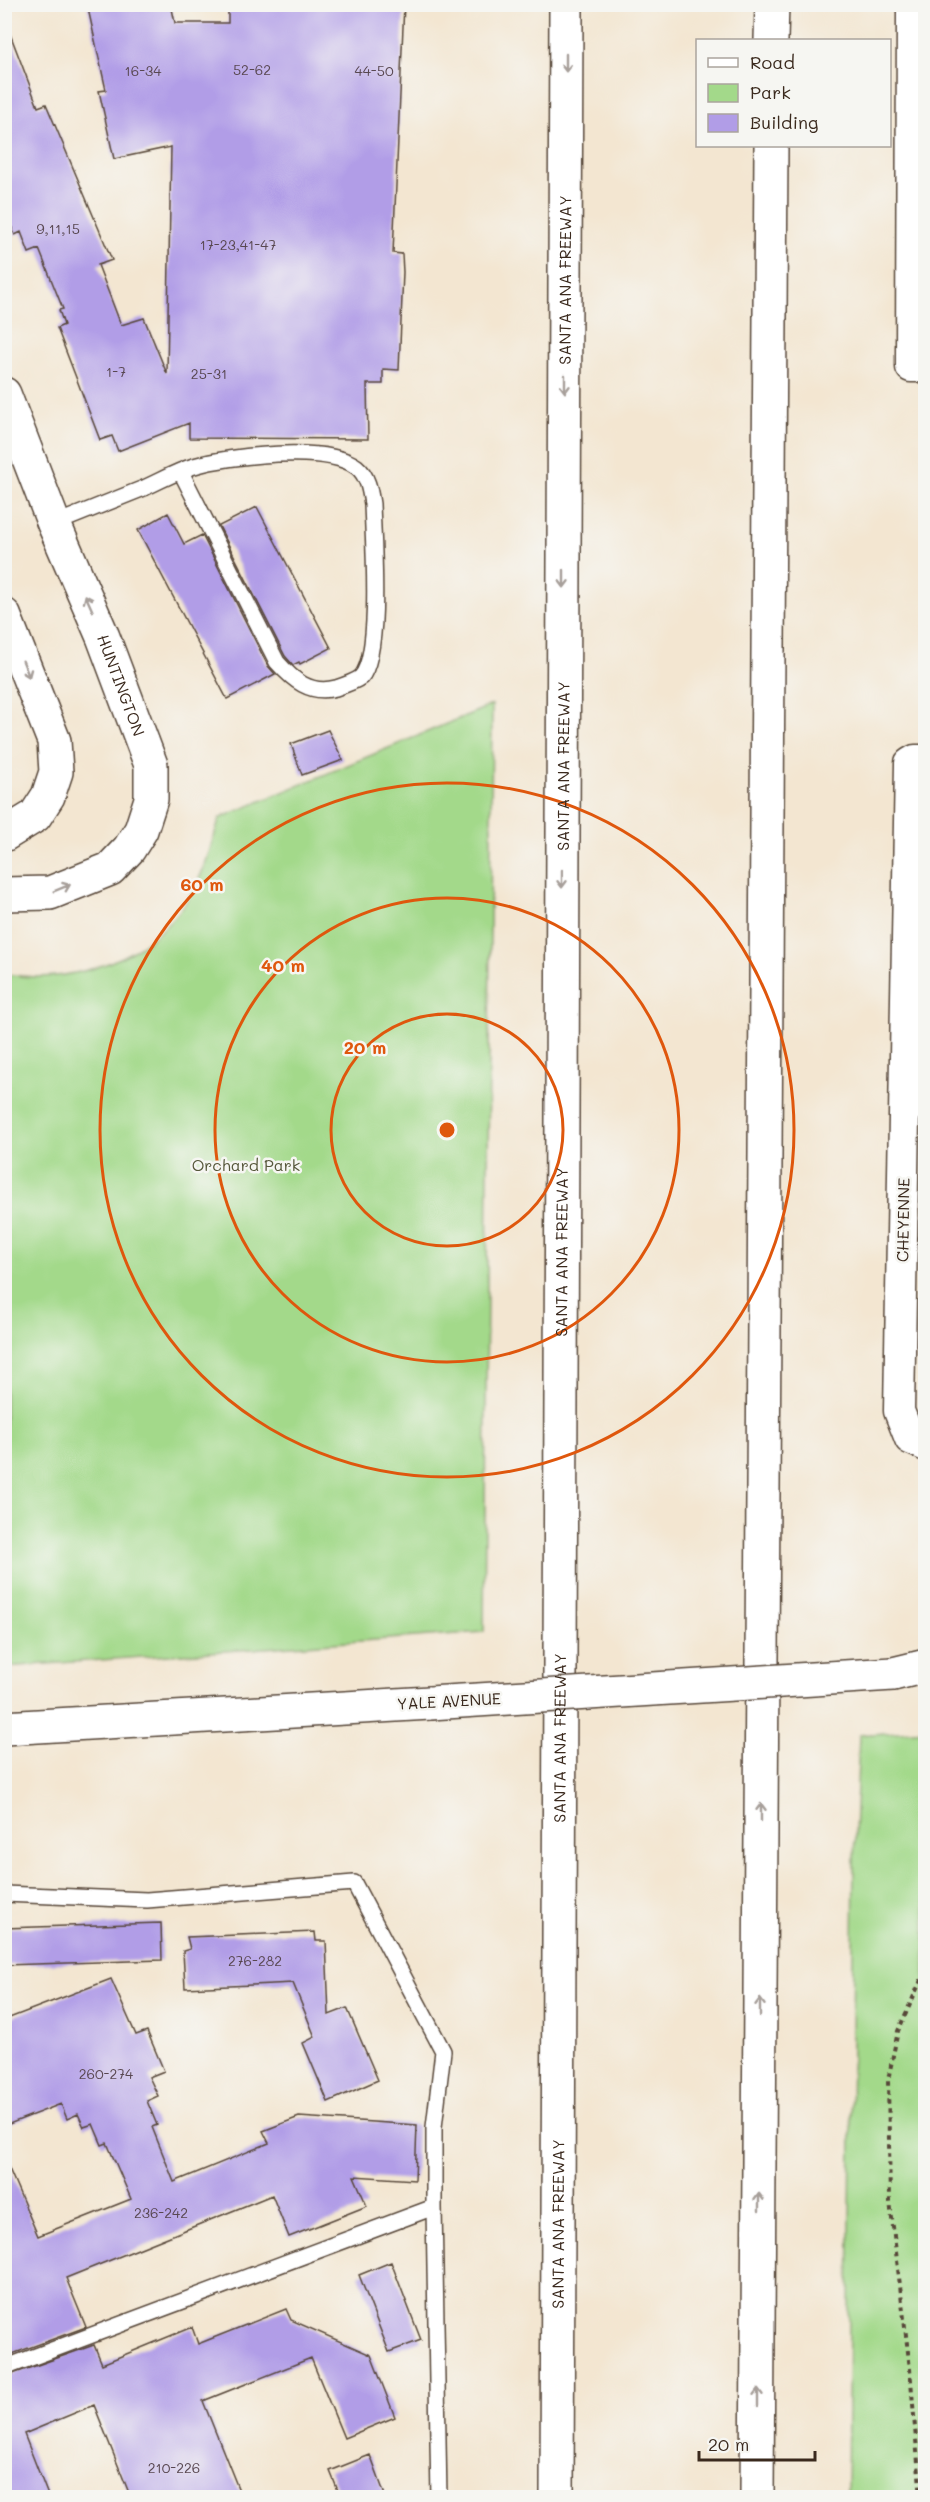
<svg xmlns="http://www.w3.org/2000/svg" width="930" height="2502" viewBox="0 0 930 2502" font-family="Mali,sans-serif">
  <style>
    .green { fill: #a3d98a; stroke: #6f8254; stroke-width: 1.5 }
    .building { fill: #b19de7 }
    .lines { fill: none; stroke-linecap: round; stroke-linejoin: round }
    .service-casing { stroke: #574639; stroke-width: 18 }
    .minor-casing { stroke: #574639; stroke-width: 33 }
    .tertiary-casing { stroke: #574639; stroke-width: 36 }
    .secondary-casing { stroke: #574639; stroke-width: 36 }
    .motorway-casing { stroke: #574639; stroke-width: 36 }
    .path { stroke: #574639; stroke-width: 4; stroke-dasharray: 4.5 4.5; stroke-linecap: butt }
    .service { stroke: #fff; stroke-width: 15 }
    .minor { stroke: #fff; stroke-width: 30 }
    .tertiary { stroke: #fff; stroke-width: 33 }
    .secondary { stroke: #fff; stroke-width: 33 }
    .motorway { stroke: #fff; stroke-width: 33 }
    .secondary-bridge-casing { stroke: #574639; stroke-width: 36; stroke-linecap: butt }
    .secondary-bridge { stroke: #fff; stroke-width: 33 }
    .oneway { stroke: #a79f9a }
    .ring { fill: none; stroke: #df570d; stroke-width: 3 }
    .labels { text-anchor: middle; stroke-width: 5; stroke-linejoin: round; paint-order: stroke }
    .number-label { font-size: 14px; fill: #584750 }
    .street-label { font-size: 16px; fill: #3b2a1e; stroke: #f6f6f2 }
    .park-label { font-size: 16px; fill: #555639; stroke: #f6f6f2 }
    .centre { fill: #df570d; stroke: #f6f6f2; stroke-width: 3 }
    .ring-label { font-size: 18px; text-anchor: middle; font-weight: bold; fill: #df570d; stroke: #f6f6f2; stroke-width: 5; stroke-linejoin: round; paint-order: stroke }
  </style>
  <rect width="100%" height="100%" fill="#f6f6f2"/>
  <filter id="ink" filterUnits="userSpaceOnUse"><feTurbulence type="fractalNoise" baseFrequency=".0167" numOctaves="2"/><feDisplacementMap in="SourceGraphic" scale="12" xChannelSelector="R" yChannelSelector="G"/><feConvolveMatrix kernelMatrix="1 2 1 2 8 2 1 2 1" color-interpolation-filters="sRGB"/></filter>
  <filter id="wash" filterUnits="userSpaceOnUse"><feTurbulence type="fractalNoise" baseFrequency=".008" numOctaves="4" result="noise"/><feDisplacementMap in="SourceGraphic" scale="24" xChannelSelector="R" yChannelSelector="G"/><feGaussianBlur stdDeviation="1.35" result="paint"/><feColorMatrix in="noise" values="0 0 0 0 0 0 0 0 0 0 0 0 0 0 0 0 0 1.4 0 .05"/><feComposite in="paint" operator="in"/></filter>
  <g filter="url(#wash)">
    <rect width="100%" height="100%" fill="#f3e6d1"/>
    <path class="green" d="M492 705 484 1632 5 1667V974C80 988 167 951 199 879 208 860 213 838 220 818Z
      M925 1730V2497H847L854 1860 859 1735Z"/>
    <g id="blocks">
      <path class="building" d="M87 4H171L175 23H228V4H404L393 253 402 254 403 272 399 370 383 369V384H367L368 439 189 438V423L118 451 112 436 100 440 57 328 64 325 59 310 63 309 39 249 29 253 21 232 15 235 4 208V26H7L38 107 46 104 112 260 98 265 121 325 144 318 167 374 171 147 114 159 99 91 106 90Z
        M257 507 331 648 300 664 299 662 293 665 285 656 219 526Z
        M168 513 184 544 202 535 268 666 275 674 227 699 138 530Z
        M328 730 343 760 302 775 291 744Z
        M161 1923 162 1960 4 1965V1928Z
        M315 1932 316 1941H326L329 2015 347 2008 378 2080 328 2102 303 2043 315 2037 293 1983 185 1988 183 1951 190 1949 187 1937Z
        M111 1979 136 2035 147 2031 164 2071 149 2077 158 2096 147 2101 157 2125 152 2127 174 2182 269 2143 263 2131 299 2117 417 2125 415 2180 354 2176 367 2206 289 2237 272 2195 66 2278 86 2327 4 2357V2157L38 2236 131 2199 107 2143 102 2145 93 2124 84 2127 78 2114 67 2119 61 2104 4 2126V2020Z
        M391 2262 421 2340 389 2352 359 2275Z
        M286 2309 291 2320 371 2355 395 2417 344 2438 311 2358 203 2401 242 2498H131L94 2405 24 2434 49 2498H4V2377L94 2345 102 2364 192 2327 198 2344Z
        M370 2455 386 2498H341L330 2471Z"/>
    </g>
  </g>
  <g filter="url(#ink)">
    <use href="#blocks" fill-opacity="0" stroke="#574639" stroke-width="1.5"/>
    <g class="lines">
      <defs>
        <path id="service" d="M54 524C84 512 114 500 144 488 160 481 177 471 194 466 229 456 327 444 357 467 368 476 370 491 372 504 373 538 382 654 361 677 356 681 342 686 336 688 310 695 293 680 277 662L181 472
          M4 1894 147 1900 354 1883 443 2051 434 2127V2207L4 2368
          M434 2207 439 2498"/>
        <path id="minor" d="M912 4 911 367H926
          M926 760H915L910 763 899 1411 910 1439 926 1446"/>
        <g id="tertiary">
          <path id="s1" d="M4 394 54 524 103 637 151 765V799L141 830 129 849 110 869 50 893 4 894"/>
          <path d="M4 615 54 741 56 772 48 796 35 816 4 835"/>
        </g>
        <path id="secondary" d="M893 1674 926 1666
          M4 1728 430 1703"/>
        <g id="motorway">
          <path d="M771 40 772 4"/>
          <path id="s2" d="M557 2498 566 4"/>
          <path d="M757 2498 771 146"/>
        </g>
      </defs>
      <use href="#service" class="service-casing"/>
      <use href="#minor" class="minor-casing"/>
      <use href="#tertiary" class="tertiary-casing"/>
      <use href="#secondary" class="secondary-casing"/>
      <use href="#motorway" class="motorway-casing"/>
      <path class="path" d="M921 2498 910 2369 890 2202 888 2080 898 2031 926 1969"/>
      <use href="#service" class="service"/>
      <use href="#minor" class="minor"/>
      <use href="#tertiary" class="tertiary"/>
      <use href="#secondary" class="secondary"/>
      <use href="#motorway" class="motorway"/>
      <defs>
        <path id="secondary-bridge" d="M430 1703 893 1674"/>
      </defs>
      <use href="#secondary-bridge" class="secondary-bridge-casing"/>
      <use href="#secondary-bridge" class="secondary-bridge"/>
    </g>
    <defs><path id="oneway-shaft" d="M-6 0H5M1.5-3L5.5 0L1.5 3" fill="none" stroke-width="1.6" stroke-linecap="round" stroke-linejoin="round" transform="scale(1.5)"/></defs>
    <g class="oneway">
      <use href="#oneway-shaft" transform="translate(566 63) rotate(90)"/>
      <use href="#oneway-shaft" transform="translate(565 384) rotate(90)"/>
      <use href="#oneway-shaft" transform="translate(564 579) rotate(90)"/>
      <use href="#oneway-shaft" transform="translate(89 603) rotate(-114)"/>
      <use href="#oneway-shaft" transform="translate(26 669) rotate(68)"/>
      <use href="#oneway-shaft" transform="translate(562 879) rotate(90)"/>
      <use href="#oneway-shaft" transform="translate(62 888) rotate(-22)"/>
      <use href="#oneway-shaft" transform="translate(761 1812) rotate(-90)"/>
      <use href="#oneway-shaft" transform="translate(760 2007) rotate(-90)"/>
      <use href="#oneway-shaft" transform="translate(759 2202) rotate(-90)"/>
      <use href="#oneway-shaft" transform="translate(758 2397) rotate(-90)"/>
    </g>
  </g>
  <g class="ring">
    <circle cx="447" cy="1130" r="116"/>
    <circle cx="447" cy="1130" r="232"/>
    <circle cx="447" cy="1130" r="347"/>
  </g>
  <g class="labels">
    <g class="number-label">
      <text x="252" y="75">52-62</text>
      <text x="143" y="76">16-34</text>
      <text x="374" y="76">44-50</text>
      <text x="58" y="234">9,11,15</text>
      <text x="238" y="250">17-23,41-47</text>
      <text x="116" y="377">1-7</text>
      <text x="209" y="379">25-31</text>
      <text x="255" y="1966">276-282</text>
      <text x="106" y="2079">260-274</text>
      <text x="161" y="2218">236-242</text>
      <text x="174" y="2473">210-226</text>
    </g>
    <g class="street-label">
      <text dy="6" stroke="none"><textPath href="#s2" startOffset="2218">SANTA ANA FREEWAY</textPath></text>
      <text dy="6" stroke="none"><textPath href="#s1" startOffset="314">HUNTINGTON</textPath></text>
      <text dy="6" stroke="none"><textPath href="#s2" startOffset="1732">SANTA ANA FREEWAY</textPath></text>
      <text transform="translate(903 1220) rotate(-89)" y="6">CHEYENNE</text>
      <text dy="6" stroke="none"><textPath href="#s2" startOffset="1246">SANTA ANA FREEWAY</textPath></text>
      <text transform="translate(449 1701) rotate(-3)" y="6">YALE AVENUE</text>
      <text dy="6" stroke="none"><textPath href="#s2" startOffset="760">SANTA ANA FREEWAY</textPath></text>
      <text dy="6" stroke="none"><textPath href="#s2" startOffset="274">SANTA ANA FREEWAY</textPath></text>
    </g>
    <g class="park-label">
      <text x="246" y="1171">Orchard Park</text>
    </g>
  </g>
  <circle cx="447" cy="1130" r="9" class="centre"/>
  <g class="ring-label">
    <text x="202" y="891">60 m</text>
    <text x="283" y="972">40 m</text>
    <text x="365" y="1054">20 m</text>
  </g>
  <rect width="930" height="2502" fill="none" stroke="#f6f6f2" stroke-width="24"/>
  <rect x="696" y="39" width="195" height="108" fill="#f6f6f2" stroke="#aba49d" stroke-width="1.5"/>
  <rect x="708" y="58" width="30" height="9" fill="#ffffff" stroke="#aba49d" stroke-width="1.5"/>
  <text x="750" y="69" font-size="18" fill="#3b2a1e">Road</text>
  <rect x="708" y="84" width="30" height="18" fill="#a3d98a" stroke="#aba49d" stroke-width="1.5"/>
  <text x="750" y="99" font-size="18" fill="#3b2a1e">Park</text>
  <rect x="708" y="114" width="30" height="18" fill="#b19de7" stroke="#aba49d" stroke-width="1.5"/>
  <text x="750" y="129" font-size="18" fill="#3b2a1e">Building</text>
  <path d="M699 2451v9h116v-9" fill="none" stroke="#3b2a1e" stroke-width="3"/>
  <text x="708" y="2451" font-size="18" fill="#3b2a1e" stroke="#f6f6f2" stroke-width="4.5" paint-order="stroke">20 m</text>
</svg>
